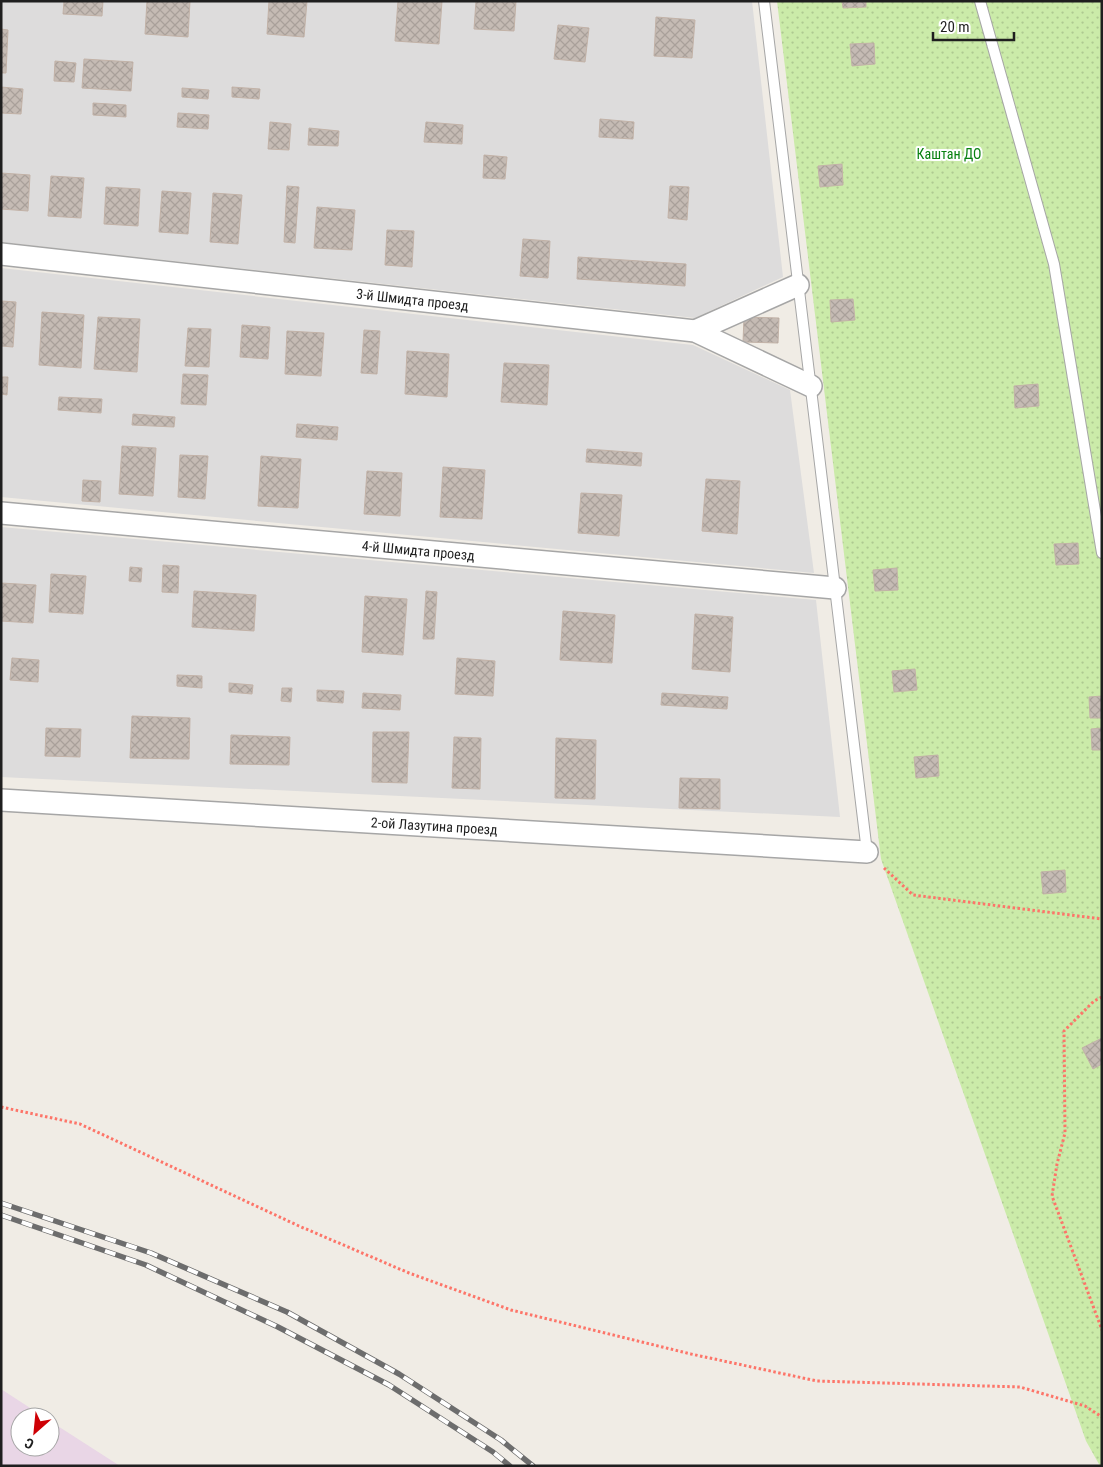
<svg xmlns="http://www.w3.org/2000/svg" width="1103" height="1467" viewBox="0 0 1103 1467" font-family="'Roboto Condensed',sans-serif">
  <style>
    .residential { fill: #dddcdc }
    .industrial { fill: #e9d6e6 }
    .garden { fill: url(#garden-dots) }
    .building { fill: url(#building-cross-hatch); stroke: #c2b2a7 }
    .lines { fill: none; stroke-linecap: round; stroke-linejoin: round }
    .lane-casing { stroke: #a6a6a6; stroke-width: 12 }
    .street-casing { stroke: #a6a6a6; stroke-width: 24 }
    .path { stroke: #fd7569; stroke-width: 3; stroke-dasharray: 2.5 2.5; stroke-linecap: butt }
    .lane { stroke: #fff; stroke-width: 10 }
    .street { stroke: #fff; stroke-width: 21 }
    .rail-casing { stroke: #6d6d6d; stroke-width: 5.5 }
    .rail { stroke: #fff; stroke-width: 4; stroke-dasharray: 11; stroke-linecap: butt }
    .labels { text-anchor: middle; stroke-width: 4; stroke-linejoin: round; paint-order: stroke }
    .park-label { font-size: 14px; fill: #098110; stroke: #fff }
    .street-label { font-size: 14px; fill: #1f1f1f; stroke: #fff }
  </style>
  <defs>
    <pattern id="garden-dots" width="8" height="8" patternUnits="userSpaceOnUse" patternTransform="scale(1.25)"><rect width="8" height="8" fill="#cbeba9"/><path d="M2 2h.1M6 6h.1" fill="none" stroke="#aec991" stroke-width="1.8" stroke-linecap="round"/></pattern>
    <pattern id="building-cross-hatch" width="8" height="8" patternUnits="userSpaceOnUse" patternTransform="scale(1.25)"><rect width="8" height="8" fill="#c5bbb4"/><path d="M0 0l8 8M0 8l8-8" fill="none" stroke="#a9a09a"/></pattern>
  </defs>
  <rect width="100%" height="100%" fill="#f0ece5"/>
  <path class="residential" d="M1 1H752L783 277 695 318 1 242Z
    M1 268 693 345 790 390 814 573 1 497Z
    M1 527 816 600 840 817 1 777Z"/>
  <path class="industrial" d="M1 1389 44 1417H20V1447H50V1421L120 1466H1Z"/>
  <path class="garden" d="M777 1H1102V1466H1100L1086 1441 881 859Z"/>
  <path class="building" d="M64 1H103L102 16 63 14Z
    M147 1H190L188 37 145 34Z
    M269 1H307L304 37 267 34Z
    M398 1H442L439 44 395 41Z
    M476 1H516L514 31 474 29Z
    M842 1H866V7L843 8Z
    M656 17 695 20 692 58 654 56Z
    M558 25 589 28 585 62 554 59Z
    M1 29 8 30 6 73H1Z
    M874 43 875 64 852 66 850 44Z
    M84 59 133 62 131 91 82 88Z
    M55 61 76 63 74 82 54 81Z
    M1 87 23 89 21 114 1 113Z
    M232 87 260 89 259 99 232 97Z
    M182 88 209 90 208 99 182 97Z
    M93 103 126 105V117L93 115Z
    M178 113 209 115 208 129 177 127Z
    M600 119 634 122 633 139 599 137Z
    M270 122 291 124 289 150 268 149Z
    M426 122 463 125 462 144 424 142Z
    M309 128 339 131 338 146 308 145Z
    M484 155 507 157 505 179 483 178Z
    M842 164 843 185 820 187 818 166Z
    M1 173 30 175 28 211 1 209Z
    M51 176 84 178 81 218 48 216Z
    M287 186 299 187 295 243 284 242Z
    M670 186 689 187 687 220 668 218Z
    M106 187 140 189 138 226 104 224Z
    M162 191 191 193 188 234 159 232Z
    M213 193 242 195 238 244 210 242Z
    M317 207 355 210 352 250 314 248Z
    M387 230 414 231 412 267 385 265Z
    M523 239 550 241 548 278 520 276Z
    M578 257 686 264 685 286 577 279Z
    M853 299 855 320 831 322 830 300Z
    M1 301 16 302 13 347 1 346Z
    M42 312 84 315 81 368 39 365Z
    M98 317 140 319 137 372 94 369Z
    M744 317 779 318 778 343 743 342Z
    M242 325 270 327 268 359 240 357Z
    M188 328 211 329 209 367 185 366Z
    M364 330 380 331 377 374 361 373Z
    M287 331 324 333 321 376 285 374Z
    M407 351 449 354 447 397 405 394Z
    M504 363 549 365 547 405 501 402Z
    M183 374 208 375 206 405 181 404Z
    M1 377H8L7 395 1 394Z
    M1038 384 1039 406 1015 408 1014 386Z
    M59 397 102 399 101 413 58 410Z
    M133 414 175 417 174 427 132 425Z
    M297 424 338 427 337 440 296 437Z
    M122 446 156 448 153 496 119 494Z
    M587 449 642 453 641 466 586 462Z
    M180 455 208 456 205 499 178 497Z
    M261 456 301 459 298 508 258 506Z
    M443 467 485 470 482 519 440 517Z
    M367 471 402 473 400 516 364 514Z
    M706 479 740 481 737 534 702 531Z
    M83 480 101 481 100 502 82 501Z
    M581 493 622 495 619 536 578 533Z
    M1078 543 1079 564 1056 565 1054 544Z
    M163 565 179 566 178 593 162 592Z
    M130 567 142 568 141 582 129 581Z
    M897 568 898 590 875 591 873 570Z
    M51 574 86 576 83 614 49 612Z
    M1 583 36 585 33 623 1 621Z
    M194 591 256 595 254 631 192 627Z
    M426 591 437 592 434 639H423Z
    M365 596 407 599 403 655 362 652Z
    M563 611 615 615 612 663 560 660Z
    M695 614 733 617 730 672 692 669Z
    M12 658 39 660 38 682 10 680Z
    M457 658 495 661 493 696 455 694Z
    M915 669 917 690 894 692 892 671Z
    M177 675 202 676V688L177 686Z
    M229 683 253 685 252 694 229 692Z
    M282 688H292L291 702 281 701Z
    M317 690 344 691 343 703 317 701Z
    M363 693 401 695 400 710 362 708Z
    M662 693 728 697 727 709 661 705Z
    M1102 696V718H1090L1089 697Z
    M132 716 190 718 189 759 130 758Z
    M46 728 81 729 80 757 45 756Z
    M1102 728V750H1092L1091 729Z
    M373 732H409L407 783 372 782Z
    M231 735 290 737 289 765 230 764Z
    M454 737 481 738 480 789 452 788Z
    M556 738 596 740 595 799 555 798Z
    M938 755 939 776 916 778 914 757Z
    M680 778 720 779V809L679 808Z
    M1065 870 1066 892 1043 894 1041 872Z
    M1102 1038V1064L1093 1069 1082 1048Z"/>
  <g class="lines">
    <defs>
      <path id="lane" d="M764 1 867 852
        M980 1 1054 264 1102 553"/>
      <g id="street">
        <path id="s1" d="M1 254 695 331 811 386"/>
        <path d="M695 331 798 285"/>
        <path id="s2" d="M1 513 835 588"/>
        <path id="s3" d="M1 800 867 852"/>
      </g>
    </defs>
    <use href="#lane" class="lane-casing"/>
    <use href="#street" class="street-casing"/>
    <path class="path" d="M884 868 913 895 1102 919
      M1102 997 1094 1001 1064 1031 1065 1133 1057 1164 1052 1196 1102 1330
      M1 1107 80 1124 299 1226 409 1273 511 1310 691 1354 817 1381 1020 1387 1085 1406 1102 1417"/>
    <use href="#lane" class="lane"/>
    <use href="#street" class="street"/>
    <defs>
      <path id="rail" d="M1 1203 151 1253 287 1312 399 1374 501 1440 533 1466
        M1 1215 146 1265 278 1327 389 1385 493 1452 510 1466"/>
    </defs>
    <use href="#rail" class="rail-casing"/>
    <use href="#rail" class="rail"/>
  </g>
  <g class="labels">
    <g class="park-label">
      <text x="949" y="159">Каштан ДО</text>
    </g>
    <g class="street-label">
      <text dy="5" stroke="none"><textPath href="#s1" startOffset="414">3-й Шмидта проезд</textPath></text>
      <text dy="5" stroke="none"><textPath href="#s2" startOffset="419">4-й Шмидта проезд</textPath></text>
      <text dy="5" stroke="none"><textPath href="#s3" startOffset="434">2-ой Лазутина проезд</textPath></text>
    </g>
  </g>
  <rect width="1103" height="1467" fill="none" stroke="#1f1f1f" stroke-width="5"/>
  <g transform="translate(35 1432) rotate(207)"><circle r="24" fill="#ffffff" stroke="#a5a5a5"/>
  <path d="M0-4L9 19L0 12L-9 19Z" fill="#ce0005"/>
  <text y="-8" font-size="14" font-weight="bold" text-anchor="middle" fill="#1f1f1f">С</text>
  </g>
  <path d="M933 32v8h81v-8" fill="none" stroke="#1f1f1f" stroke-width="2.5"/>
  <text x="940" y="32" font-size="15" fill="#1f1f1f" stroke="#ffffff" stroke-width="4" paint-order="stroke">20 m</text>
</svg>
